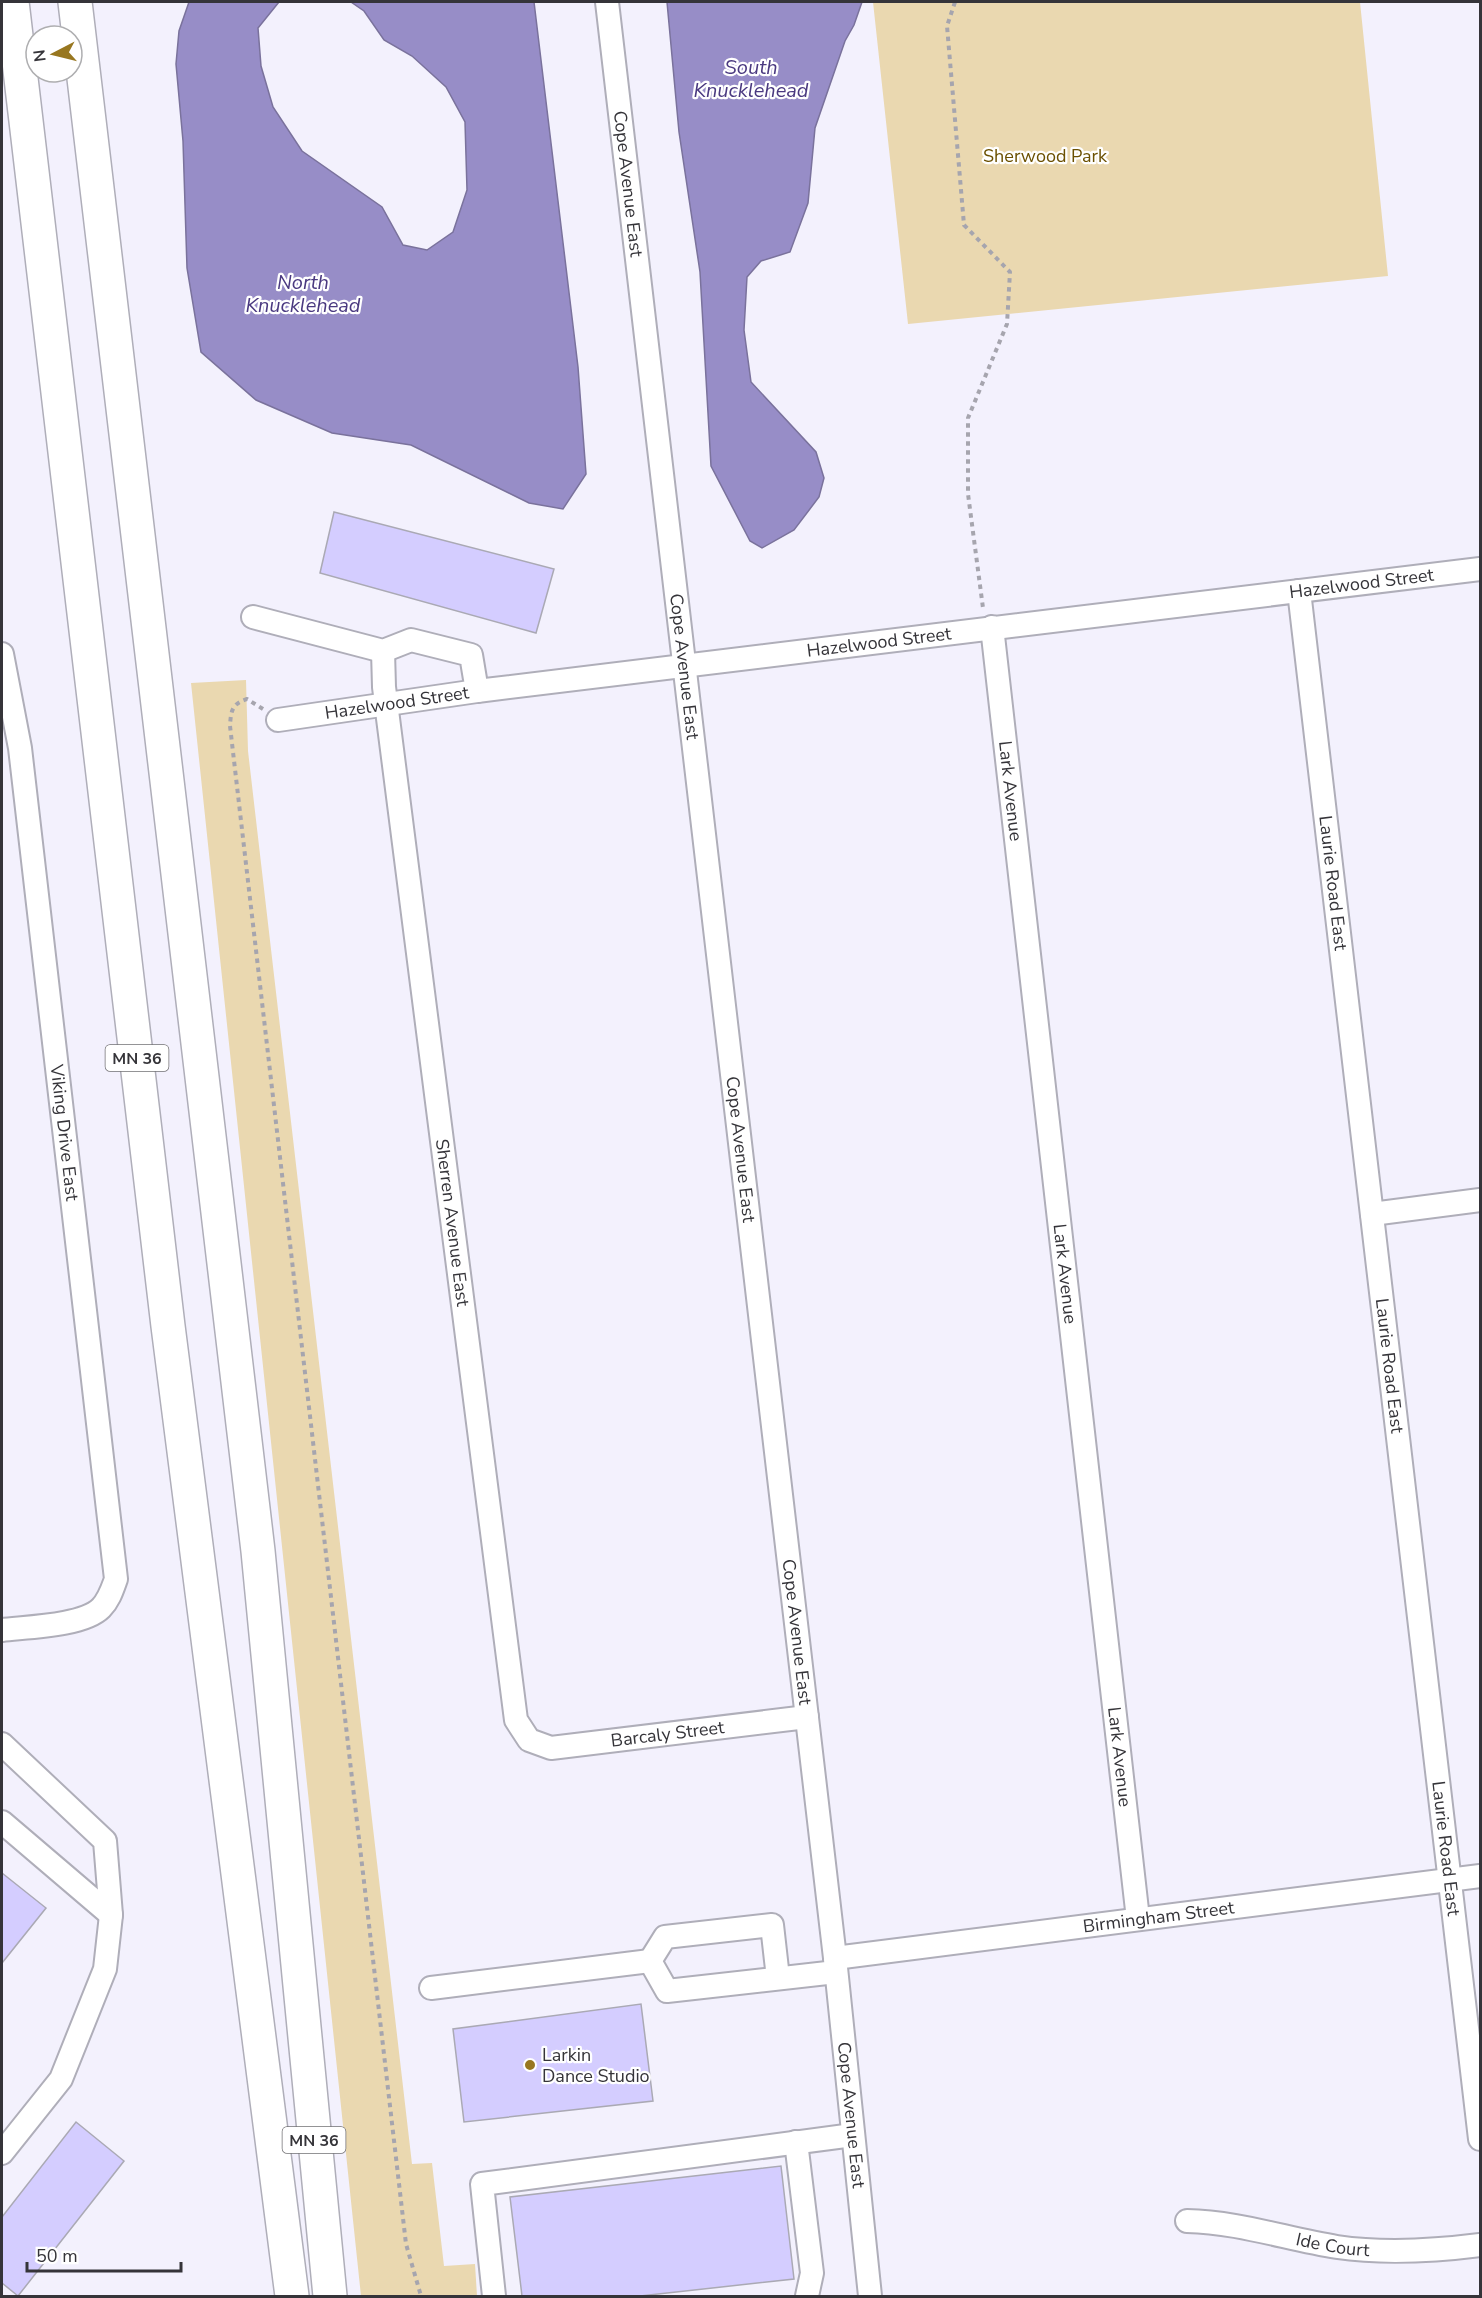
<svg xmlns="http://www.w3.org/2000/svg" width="1482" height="2298" viewBox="0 0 1482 2298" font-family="'Nunito Sans',sans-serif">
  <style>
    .green { fill: #ead8b0 }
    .water { fill: #978dc7; stroke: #7a729c; stroke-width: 1.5 }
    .building { fill: #d4cdff; stroke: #aaa9b4; stroke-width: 1.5 }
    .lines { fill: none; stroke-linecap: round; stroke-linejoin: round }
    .minor-casing { stroke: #afaeb9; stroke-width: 26 }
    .highway-casing { stroke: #afaeb9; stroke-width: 36 }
    .path { stroke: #a6a5ae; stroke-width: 4; stroke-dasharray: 4.5 4.5; stroke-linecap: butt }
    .minor { stroke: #fff; stroke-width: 22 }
    .highway { stroke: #fff; stroke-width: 33 }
    .poi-dot { fill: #987720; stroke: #fff; stroke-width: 2 }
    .labels { text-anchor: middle; stroke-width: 4.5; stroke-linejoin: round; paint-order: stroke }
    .shield { fill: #fff; stroke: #727174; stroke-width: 1.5 }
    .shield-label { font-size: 16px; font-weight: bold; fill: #353439 }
    .park-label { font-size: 18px; fill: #6b5000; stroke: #fff }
    .street-label { font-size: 18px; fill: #353439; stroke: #fff }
    .poi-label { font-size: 18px; fill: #353439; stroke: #fff; text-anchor: start }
    .water-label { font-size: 20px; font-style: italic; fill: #4a3980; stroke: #fff }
  </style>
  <rect width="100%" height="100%" fill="#f3f1fd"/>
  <path class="green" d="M873 2H1360L1388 276 908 324Z
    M246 680 248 751 412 2164 432 2163 444 2266 475 2264 477 2296H361L191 683Z"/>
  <path class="water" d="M189 2H279L258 28 261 66 273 107 302 151 382 207 403 245 427 250 453 232 467 190 465 122 446 87 412 56 384 40 364 11 351 2H534L578 367 586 474 563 509 529 503 411 445 332 433 256 400 201 352 187 268 183 141 176 64 179 31Z
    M667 2H862L854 25 845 41 815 128 808 203 790 252 761 261 747 277 744 330 751 382 816 452 824 478 819 497 794 530 762 548 750 541 711 466 700 272 679 132Z"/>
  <path class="building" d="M334 512 554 569 536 633 320 573Z
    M2 1873 46 1908 2 1963Z
    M641 2004 653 2101 464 2122 453 2029Z
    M76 2122 124 2161 18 2296 2 2283V2217Z
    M781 2166 794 2279 640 2296H522L510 2197Z"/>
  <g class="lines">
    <defs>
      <g id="minor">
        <path id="s1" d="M607 2 835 1958 870 2296"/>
        <path id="s2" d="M1299 591 1480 2139"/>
        <path d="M253 617 383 651 411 640 471 655 477 691"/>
        <path id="s3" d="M992 627 1138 1919"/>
        <path id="s4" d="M383 651 384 687 516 1720 529 1740 551 1748 807 1717"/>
        <path id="s5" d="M2 654 20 748 116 1579C112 1590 109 1600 101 1608 83 1626 27 1627 2 1630"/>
        <path id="s6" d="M278 720 477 691 1480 569"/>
        <path d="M1372 1214 1480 1200"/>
        <path d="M2 1744 105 1841 111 1915 105 1969 61 2079 2 2153"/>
        <path d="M2 1822 111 1915"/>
        <path id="s7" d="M835 1958 1480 1876"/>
        <path d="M650 1961 667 1991 836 1972"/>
        <path d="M650 1961 665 1937 772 1925 778 1978"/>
        <path d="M431 1988 650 1961"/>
        <path d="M796 2142 812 2273 807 2296"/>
        <path id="s8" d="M1187 2221C1238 2222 1287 2239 1337 2247 1385 2254 1433 2251 1480 2245"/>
        <path d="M494 2296 482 2184 853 2135"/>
      </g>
      <path id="highway" d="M12 2 168 1326 292 2296
        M75 2 258 1551 330 2296"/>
    </defs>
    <use href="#minor" class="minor-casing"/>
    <use href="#highway" class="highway-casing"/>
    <path class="path" d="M955 2 947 26 964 225 1010 272 1007 324 968 418V494L983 608
      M263 709 247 699C232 704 231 710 230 726L406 2244 421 2296"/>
    <use href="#minor" class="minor"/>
    <use href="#highway" class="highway"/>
  </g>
  <circle class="poi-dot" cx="530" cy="2065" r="6"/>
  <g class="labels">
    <g class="shield">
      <rect x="105.5" y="1045" width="63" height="26" rx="4.5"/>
      <rect x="282.5" y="2127" width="63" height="26" rx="4.5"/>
    </g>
    <g class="shield-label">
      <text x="137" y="1064">MN 36</text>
      <text x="314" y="2146">MN 36</text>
    </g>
    <g class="park-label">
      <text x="1045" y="162">Sherwood Park</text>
    </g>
    <g class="street-label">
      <text dy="6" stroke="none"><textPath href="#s1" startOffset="183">Cope Avenue East</textPath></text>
      <text dy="6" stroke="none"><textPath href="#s6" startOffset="1092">Hazelwood Street</textPath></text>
      <text dy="6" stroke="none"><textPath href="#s6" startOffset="606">Hazelwood Street</textPath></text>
      <text dy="6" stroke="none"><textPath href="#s1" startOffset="669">Cope Avenue East</textPath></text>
      <text dy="6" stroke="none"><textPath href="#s6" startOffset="120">Hazelwood Street</textPath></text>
      <text dy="6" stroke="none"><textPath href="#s3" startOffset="165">Lark Avenue</textPath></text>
      <text dy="6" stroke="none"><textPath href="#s2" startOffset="294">Laurie Road East</textPath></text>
      <text dy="6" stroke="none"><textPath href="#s5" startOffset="483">Viking Drive East</textPath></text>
      <text dy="6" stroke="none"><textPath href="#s1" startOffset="1155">Cope Avenue East</textPath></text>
      <text dy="6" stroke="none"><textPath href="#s4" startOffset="576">Sherren Avenue East</textPath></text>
      <text dy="6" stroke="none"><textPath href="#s3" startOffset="651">Lark Avenue</textPath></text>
      <text dy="6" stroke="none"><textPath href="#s2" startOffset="780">Laurie Road East</textPath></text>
      <text dy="6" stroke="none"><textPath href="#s1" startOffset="1641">Cope Avenue East</textPath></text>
      <text dy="6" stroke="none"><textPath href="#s4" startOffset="1242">Barcaly Street</textPath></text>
      <text dy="6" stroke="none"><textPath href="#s3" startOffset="1137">Lark Avenue</textPath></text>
      <text dy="6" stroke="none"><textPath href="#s2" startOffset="1266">Laurie Road East</textPath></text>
      <text dy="6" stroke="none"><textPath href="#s7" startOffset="326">Birmingham Street</textPath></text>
      <text dy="6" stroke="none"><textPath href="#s1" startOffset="2127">Cope Avenue East</textPath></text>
      <text dy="6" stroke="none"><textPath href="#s8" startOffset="148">Ide Court</textPath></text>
    </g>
    <g class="poi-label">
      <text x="542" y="2061">Larkin<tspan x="542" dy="21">Dance Studio</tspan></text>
    </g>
    <g class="water-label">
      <text x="751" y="74">South<tspan x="751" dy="23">Knucklehead</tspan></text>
      <text x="303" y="289">North<tspan x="303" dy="23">Knucklehead</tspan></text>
    </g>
  </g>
  <rect width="1482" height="2298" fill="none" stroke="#353439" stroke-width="6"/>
  <g transform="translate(54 54) rotate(263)"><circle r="28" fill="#ffffff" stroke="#aeaeb0" stroke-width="1.5"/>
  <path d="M0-4.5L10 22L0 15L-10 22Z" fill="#987720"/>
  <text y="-9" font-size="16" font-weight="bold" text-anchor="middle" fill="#353439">N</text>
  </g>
  <path d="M27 2262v9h154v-9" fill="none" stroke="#353439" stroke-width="3"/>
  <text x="36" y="2262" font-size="18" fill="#353439" stroke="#ffffff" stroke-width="4.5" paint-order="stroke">50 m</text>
</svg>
